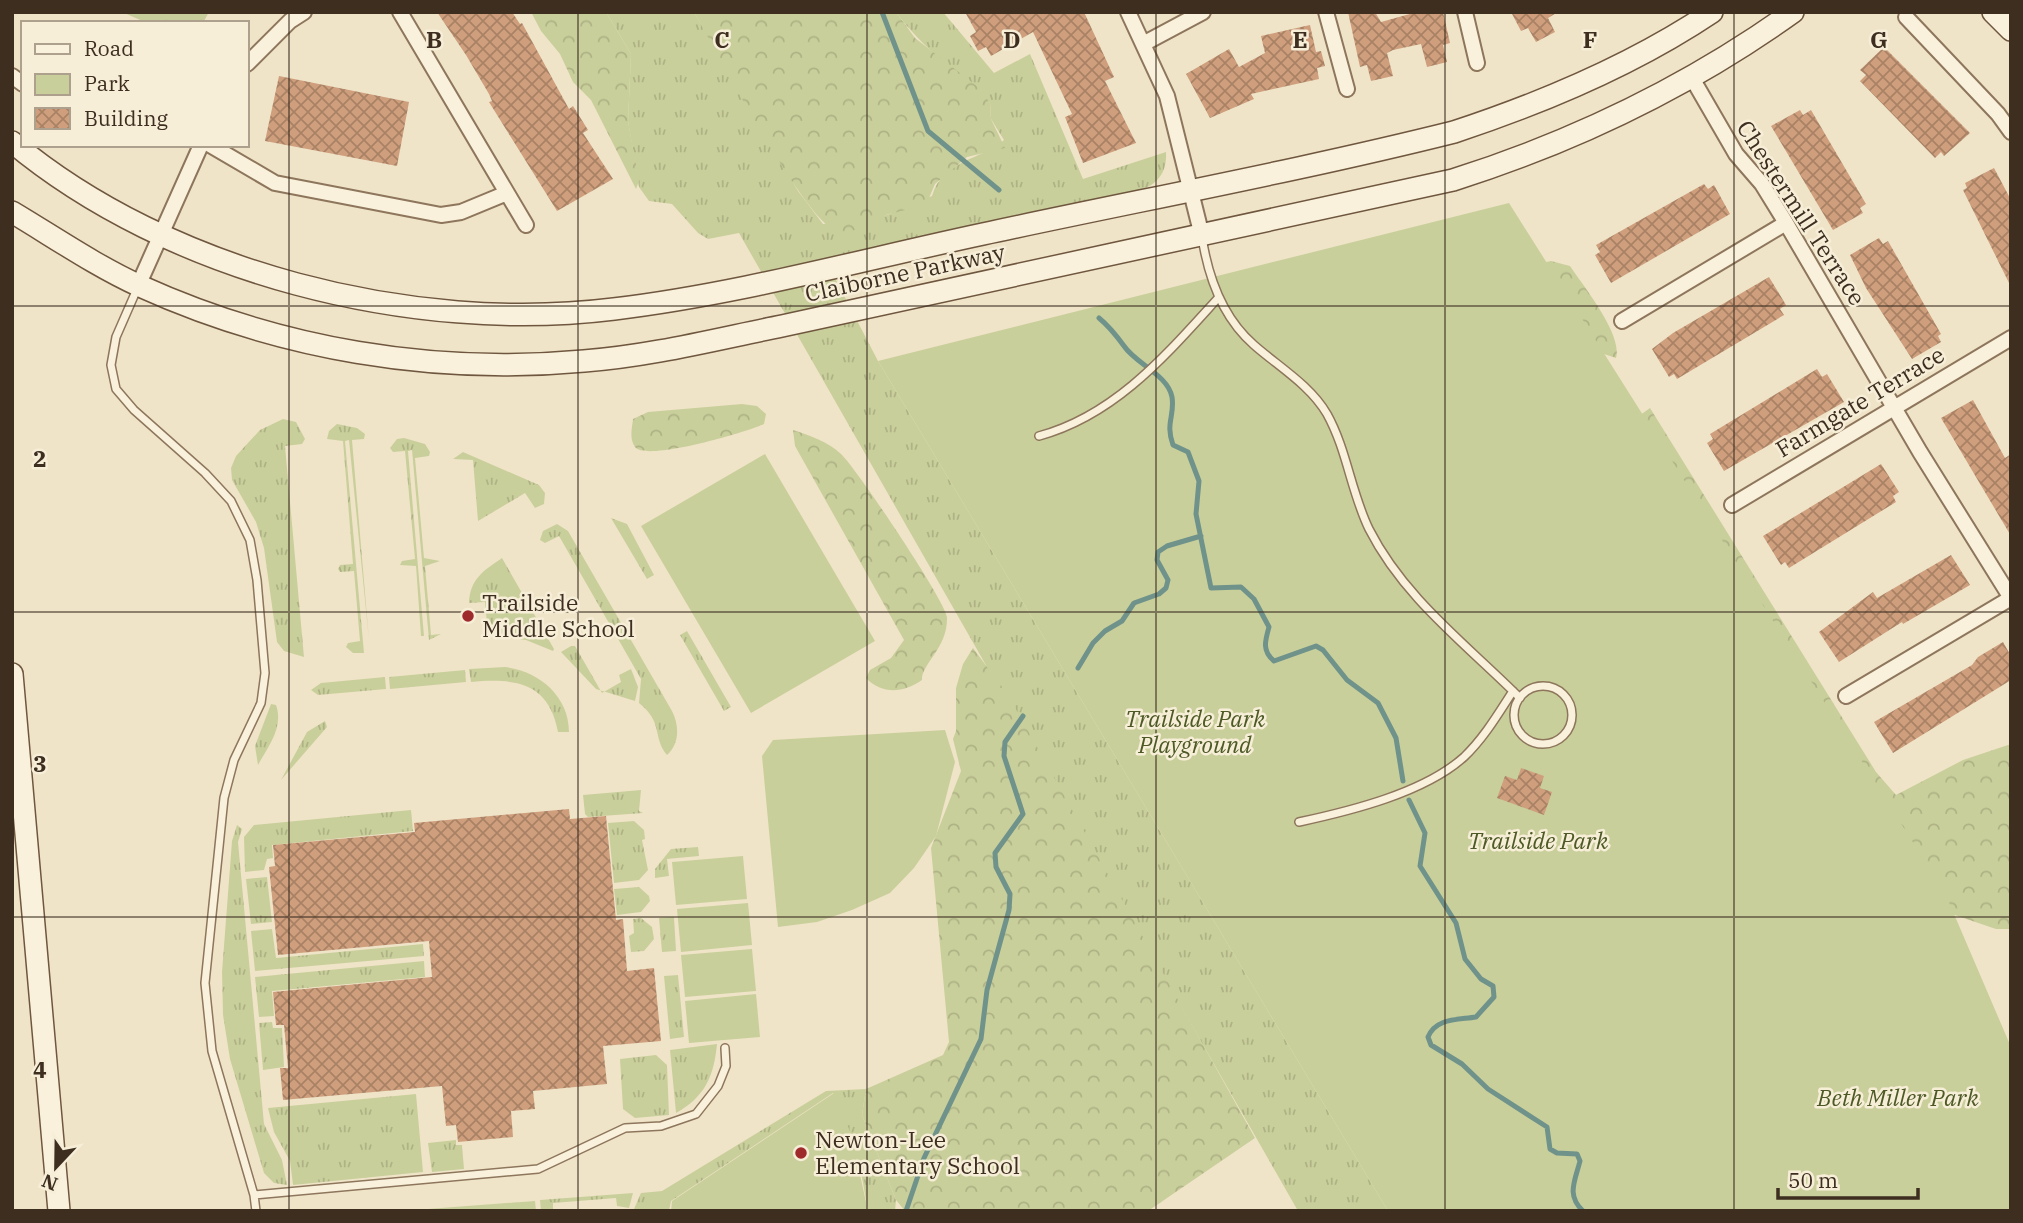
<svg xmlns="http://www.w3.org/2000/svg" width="2023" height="1223" viewBox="0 0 2023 1223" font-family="'IBM Plex Serif',serif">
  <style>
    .grass { fill: url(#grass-tufts) }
    .forest { fill: url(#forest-crowns) }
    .park { fill: #c9cf9b }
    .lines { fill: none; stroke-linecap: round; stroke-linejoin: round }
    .stream { stroke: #6f938a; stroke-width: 5 }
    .building { fill: url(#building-cross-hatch) }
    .lane-casing { stroke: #8d765c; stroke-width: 10 }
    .street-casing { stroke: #8d765c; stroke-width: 18 }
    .secondary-casing { stroke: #6f573f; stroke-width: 24 }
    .lane { stroke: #faf1dc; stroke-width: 7 }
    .street { stroke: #faf1dc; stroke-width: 14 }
    .secondary { stroke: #faf1dc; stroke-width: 21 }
    .grid { fill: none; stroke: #3d2e20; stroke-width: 2; stroke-opacity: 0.55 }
    .poi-dot { fill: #9e2a2b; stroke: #f7eed8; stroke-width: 2.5 }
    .labels { text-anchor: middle; stroke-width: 5; stroke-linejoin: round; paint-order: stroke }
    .street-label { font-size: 23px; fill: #3d2e20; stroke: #f7eed8 }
    .poi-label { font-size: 23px; fill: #3d2e20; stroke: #f7eed8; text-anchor: start }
    .park-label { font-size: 23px; font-style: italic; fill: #4d5a26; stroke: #f7eed8 }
    .grid-label { font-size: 23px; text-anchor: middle; font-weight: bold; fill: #3d2e20; stroke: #f7eed8; stroke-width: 5; stroke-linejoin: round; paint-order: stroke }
  </style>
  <defs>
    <pattern id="grass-tufts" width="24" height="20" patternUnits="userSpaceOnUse" patternTransform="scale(1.75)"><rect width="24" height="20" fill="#c9cf9b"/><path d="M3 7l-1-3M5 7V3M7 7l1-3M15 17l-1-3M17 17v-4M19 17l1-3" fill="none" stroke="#aeb285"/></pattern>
    <pattern id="forest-crowns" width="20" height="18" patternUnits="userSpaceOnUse" patternTransform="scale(1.75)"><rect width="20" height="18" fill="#c9cf9b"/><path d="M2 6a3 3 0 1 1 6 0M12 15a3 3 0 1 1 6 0" fill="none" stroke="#aeb285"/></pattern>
    <pattern id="building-cross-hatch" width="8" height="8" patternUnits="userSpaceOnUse" patternTransform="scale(1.75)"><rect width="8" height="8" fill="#cf9f7d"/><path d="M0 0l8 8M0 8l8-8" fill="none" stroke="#a98266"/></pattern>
  </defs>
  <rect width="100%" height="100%" fill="#f0e4c8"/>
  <path class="grass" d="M606 12H694L798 191 823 224 887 215 932 196C943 159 980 161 1004 140L991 119 990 103C958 73 921 47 896 12H943L994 73 1030 54 1083 179 1166 152C1167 173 1158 184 1139 191L825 259 878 361 1388 1211H1298L739 233 708 239 698 233 672 204 649 201 639 187 628 121 631 54Z
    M283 419 296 422 305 439 302 444 285 446 304 657 284 651 277 642 264 548 256 522 232 480 231 468 236 456 260 430Z
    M337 424 357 428 365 434 364 439 352 440 369 640 349 440 345 441 364 653H353L346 647 348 643 360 641 354 571 340 572 338 569 340 565 353 564 343 441 327 439 329 431Z
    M404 438 425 444 430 452 429 456 415 458 424 558 440 561 425 566 431 635 441 634 429 640 412 450 408 451 424 636H421L416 566 400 565 402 561 415 559 405 451 393 452 390 448 397 439Z
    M463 452 539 485 545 493 544 504 535 508 525 493 478 521 473 460 453 459Z
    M611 518 627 524 654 575 647 579Z
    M557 524 568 531 672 711C680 727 679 744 667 755 652 737 664 723 639 703L641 679 559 536 545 543 540 540 543 531Z
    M502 558 554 649 553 651 526 640 488 635 485 602 469 603C470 579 483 571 502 558Z
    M687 631 731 707 724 711 680 635Z
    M571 646H575L602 693 621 682 619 675 631 669 638 687 635 701 596 689 561 652Z
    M505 667C539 671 569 696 569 732H558C549 682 515 678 471 682L469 669Z
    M465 670 466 682 390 689 389 677Z
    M385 677 386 689 318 695 311 690 321 683Z
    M271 704 276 705C284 727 268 747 258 765L255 746Z
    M325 721 327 727 281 780 307 732Z
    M641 790 639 811 643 813 588 817 585 814 583 795Z
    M411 810 413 831 272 845 273 858 267 859 264 870 245 872 244 837 254 825Z
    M634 821 644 830 645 839 642 840 648 870 639 880 614 883 608 823Z
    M237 825 242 829 238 842 264 1124 282 1160 287 1185 274 1183 264 1173 230 1059 223 1015 222 972 232 841Z
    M698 847 699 856 667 859 669 876 655 878V869L671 849Z
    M267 877 272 922 251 924 246 879Z
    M639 887 649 896 650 901 641 912 617 915 614 889Z
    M674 917 676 951 662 952 659 918Z
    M641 918 652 927 654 939 644 951 631 952 629 936 634 933 633 919Z
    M272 929 276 958 423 944 424 956 255 971 251 931Z
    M424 961 425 977 272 991 274 1016 259 1017 255 977Z
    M678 975 684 1037 670 1039 664 976Z
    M272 1022 273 1028H282L284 1067 263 1070 259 1023Z
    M717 1044C714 1076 705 1097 676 1113L670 1050Z
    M656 1055 667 1065 669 1115 635 1118 623 1109 620 1059Z
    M866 1089 862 1115 896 1200 895 1211H868L861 1172 833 1093 671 1201 669 1211 634 1209 641 1193 662 1191 826 1091Z
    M416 1094 423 1172 293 1185 290 1161 274 1132 268 1108Z
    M456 1140V1145H462L464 1169 432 1172 428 1143Z
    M633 1193 629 1208 617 1206 616 1198 553 1203V1211H541L540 1200Z
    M535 1201 536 1211H401Z"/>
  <path class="forest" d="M122 12H209L203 23H147Z
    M531 12H606L631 54 628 121 639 181 636 189 591 100 573 82 560 54 541 31Z
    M694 12H896L915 38 978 87 990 103 991 119 1005 148 967 157 935 184 926 205C914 208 901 211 889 214 871 220 856 237 835 230 804 220 715 49 694 12Z
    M1551 261 1570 266C1584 287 1623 335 1616 358L1601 353 1537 264Z
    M742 404 757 406 766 414 764 424C747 432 646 462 635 447 629 439 632 428 633 419L648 412Z
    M1650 408 1876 772 1896 795 1963 760 2011 744V929H1996L1940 910 1636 418Z
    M793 430C809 435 829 442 841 454 857 469 946 602 947 617 948 648 921 664 922 680 904 693 882 695 866 678L870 670 891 658 904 640 795 446Z
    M973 648 1008 695 1255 1138 1148 1211H905L896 1200 862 1115 866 1089 943 1055 949 1042 931 848 961 771 953 739 956 731V688L963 664Z"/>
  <path class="park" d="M1509 203 1945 893 2011 1047V1211H1388L878 361Z
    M765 454 875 641 751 713 641 526Z
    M945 730 955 762 936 836 914 868 890 893 852 910 817 922 778 927 762 756 773 740Z
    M743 856 747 899 676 905 672 862Z
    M748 903 752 945 681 952 677 909Z
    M752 949 756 991 685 997 681 955Z
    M756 994 760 1037 689 1043 685 1001Z
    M834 1093 851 1134 868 1211H671L672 1201Z"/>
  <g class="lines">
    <path class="stream" d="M882 12 928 131 999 190
      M1099 318C1110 327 1116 335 1124 346 1136 364 1168 375 1172 397 1175 416 1165 423 1173 445L1188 452 1199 481 1196 514 1211 588 1241 587 1254 599 1269 627C1265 641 1262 651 1274 661L1316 646 1323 650 1347 680 1378 703 1396 738 1403 781
      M1078 668 1093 643 1105 631 1122 621 1134 603 1159 594 1166 588 1168 580 1157 560 1158 552 1167 546 1201 536
      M1409 800 1425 833 1420 866 1456 923 1465 959 1481 979 1493 986 1494 997 1476 1017C1457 1020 1436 1018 1428 1037L1431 1045 1462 1064 1488 1089 1547 1127 1550 1149 1557 1153 1577 1154 1580 1161C1575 1181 1566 1195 1583 1211
      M906 1211 924 1158 981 1039 987 990 1009 910 1010 894 996 867 995 853 1023 814 1004 756 1005 742 1023 716"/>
  </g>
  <path class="building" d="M437 12H512L520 24 522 23 569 109 573 106 588 130 583 133 613 179 557 211 489 102 492 101 489 94 466 55Z
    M965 12H1084L1114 77 1105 81 1136 143 1083 163 1065 117 1072 114 1033 32 991 56 986 47 978 51 970 36 976 32Z
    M1348 12H1375L1381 22 1417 12H1443L1450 43 1443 45 1447 62 1427 67 1421 44 1393 50 1387 53 1393 76 1371 81 1367 65 1360 67Z
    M1511 12H1558L1548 18 1555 32 1536 42 1528 28 1521 31Z
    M1310 25 1316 52 1321 51 1325 66 1317 68 1319 79 1251 94 1254 99 1210 118 1186 74 1229 49 1239 67 1265 53 1261 36Z
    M1884 47 1970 133 1944 156 1941 152 1935 158 1860 81 1866 75 1860 70Z
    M279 76 409 102 397 166 265 141Z
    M1800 110 1803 115 1811 110 1866 204 1860 208 1863 213 1833 230 1771 126Z
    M1994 168 2011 200V287L1963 190 1967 188 1965 183Z
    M1704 184 1708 189 1714 185 1730 214 1611 283 1595 255 1600 252 1596 245Z
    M1879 238 1883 244 1888 241 1941 334 1938 336 1941 342 1912 359 1866 288 1850 255Z
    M1769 277 1786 305 1780 309 1784 315 1677 379 1674 374 1669 377 1652 349 1673 333Z
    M1817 369 1822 377 1827 374 1844 402 1724 471 1707 443 1713 439 1710 434Z
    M1973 400 2005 458 2011 454V536L1941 418Z
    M1881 464 1899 492 1893 496 1896 502 1789 568 1785 562 1781 565 1763 536Z
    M1951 555 1970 585 1903 624 1902 622 1839 662 1819 632 1873 592 1877 598Z
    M2003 642 2011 656V680L1893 753 1874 722 1972 665 1978 657Z
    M1521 768 1544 776 1540 788 1552 792 1544 815 1497 798 1505 776 1517 780Z
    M569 809 570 819 606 816 616 920 623 919 627 971 654 968 661 1041 603 1046 607 1084 533 1091 535 1109 511 1111 513 1137 458 1142 456 1125 446 1126 442 1086 283 1100 280 1068H288L284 1025H276L273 992 432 977 429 941 278 955 269 867 275 866 273 845 415 832 414 823Z"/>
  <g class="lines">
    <defs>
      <path id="lane" d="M1202 237C1208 276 1223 318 1254 345 1279 367 1310 385 1327 414 1347 450 1351 492 1369 529 1404 598 1466 644 1520 698
        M137 289 116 337 111 365 116 389 134 410 205 473 231 501 250 540 257 580 265 673 261 703 234 760 224 798 205 983 212 1051 254 1195 256 1211
        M1039 436C1116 415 1167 354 1219 297
        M1514 715a29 29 0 1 1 58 0a29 29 0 1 1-58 0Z
        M1299 822C1350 811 1424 793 1464 757 1484 738 1498 714 1513 691
        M254 1195 538 1169 625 1128 661 1126 696 1114 718 1086 726 1066 725 1048"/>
      <path id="street" d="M400 12 526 225
        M1128 12 1167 96 1202 236
        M1326 12 1347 89
        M1465 12 1477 63
        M1906 17 1998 114 2011 132
        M1143 44 1203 12
        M247 64 290 21 304 12
        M12 76 23 84
        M1692 78 1736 154 1762 184 1786 223 1920 452 2011 598 1846 696
        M210 145 275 183 441 215 461 212 507 193
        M138 286 201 145
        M1622 321 1786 223
        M1732 505 2011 338"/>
      <path id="secondary" d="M1993 12 2011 30
        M12 142C169 273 413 334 614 309 739 294 861 260 983 234 1140 200 1298 171 1454 132 1545 102 1633 65 1712 12
        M12 212C54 237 96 266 140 286 279 349 433 375 584 361 651 356 717 339 782 326L1453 180C1576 141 1688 87 1793 12
        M12 674 59 1211"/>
    </defs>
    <use href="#lane" class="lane-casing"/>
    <use href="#street" class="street-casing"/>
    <use href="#secondary" class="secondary-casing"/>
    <use href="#lane" class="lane"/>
    <use href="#street" class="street"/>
    <use href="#secondary" class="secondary"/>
  </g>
  <path class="grid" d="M289 12V1211M578 12V1211M867 12V1211M1156 12V1211M1445 12V1211M1734 12V1211M12 306H2011M12 612H2011M12 917H2011"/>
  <g class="poi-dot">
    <circle cx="468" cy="616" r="7"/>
    <circle cx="801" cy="1153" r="7"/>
  </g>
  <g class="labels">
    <g class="street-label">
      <text transform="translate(1801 213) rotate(57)" y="8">Chestermill Terrace</text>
      <text transform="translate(905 273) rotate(-12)" y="8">Claiborne Parkway</text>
      <text transform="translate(1860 402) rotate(-31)" y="8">Farmgate Terrace</text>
    </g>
    <g class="poi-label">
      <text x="482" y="611">Trailside<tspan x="482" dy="26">Middle School</tspan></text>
      <text x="815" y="1148">Newton-Lee<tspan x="815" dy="26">Elementary School</tspan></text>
    </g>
    <g class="park-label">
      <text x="1195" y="727">Trailside Park<tspan x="1195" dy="26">Playground</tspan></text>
      <text x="1538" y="849">Trailside Park</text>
      <text x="1898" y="1106">Beth Miller Park</text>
    </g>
  </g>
  <g class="grid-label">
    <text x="434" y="48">B</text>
    <text x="722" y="48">C</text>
    <text x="1012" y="48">D</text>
    <text x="1300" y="48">E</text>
    <text x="1590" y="48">F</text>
    <text x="1879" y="48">G</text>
    <text x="40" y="467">2</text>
    <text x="40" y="772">3</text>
    <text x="40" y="1078">4</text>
  </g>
  <rect width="2023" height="1223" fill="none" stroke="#3d2e20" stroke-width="28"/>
  <rect x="21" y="21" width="228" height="126" fill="#f7eed8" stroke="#ada18e" stroke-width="2"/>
  <rect x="35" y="44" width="35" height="10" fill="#faf1dc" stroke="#ada18e" stroke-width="2"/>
  <text x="84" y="56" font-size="21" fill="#3d2e20">Road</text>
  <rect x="35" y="74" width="35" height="21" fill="#c9cf9b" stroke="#ada18e" stroke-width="2"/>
  <text x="84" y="91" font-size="21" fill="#3d2e20">Park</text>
  <rect x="35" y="108" width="35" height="21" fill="url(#building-cross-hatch)" stroke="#ada18e" stroke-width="2"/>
  <text x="84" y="126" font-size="21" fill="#3d2e20">Building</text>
  <g transform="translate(56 1167) rotate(202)" stroke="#f7eed8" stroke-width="5" paint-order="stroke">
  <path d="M0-5L12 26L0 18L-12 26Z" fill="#3d2e20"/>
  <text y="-10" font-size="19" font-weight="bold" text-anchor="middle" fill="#3d2e20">N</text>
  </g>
  <path d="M1778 1188v10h140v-10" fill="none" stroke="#3d2e20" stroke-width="3.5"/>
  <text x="1788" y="1188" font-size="21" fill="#3d2e20" stroke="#f7eed8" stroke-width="5" paint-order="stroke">50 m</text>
</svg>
